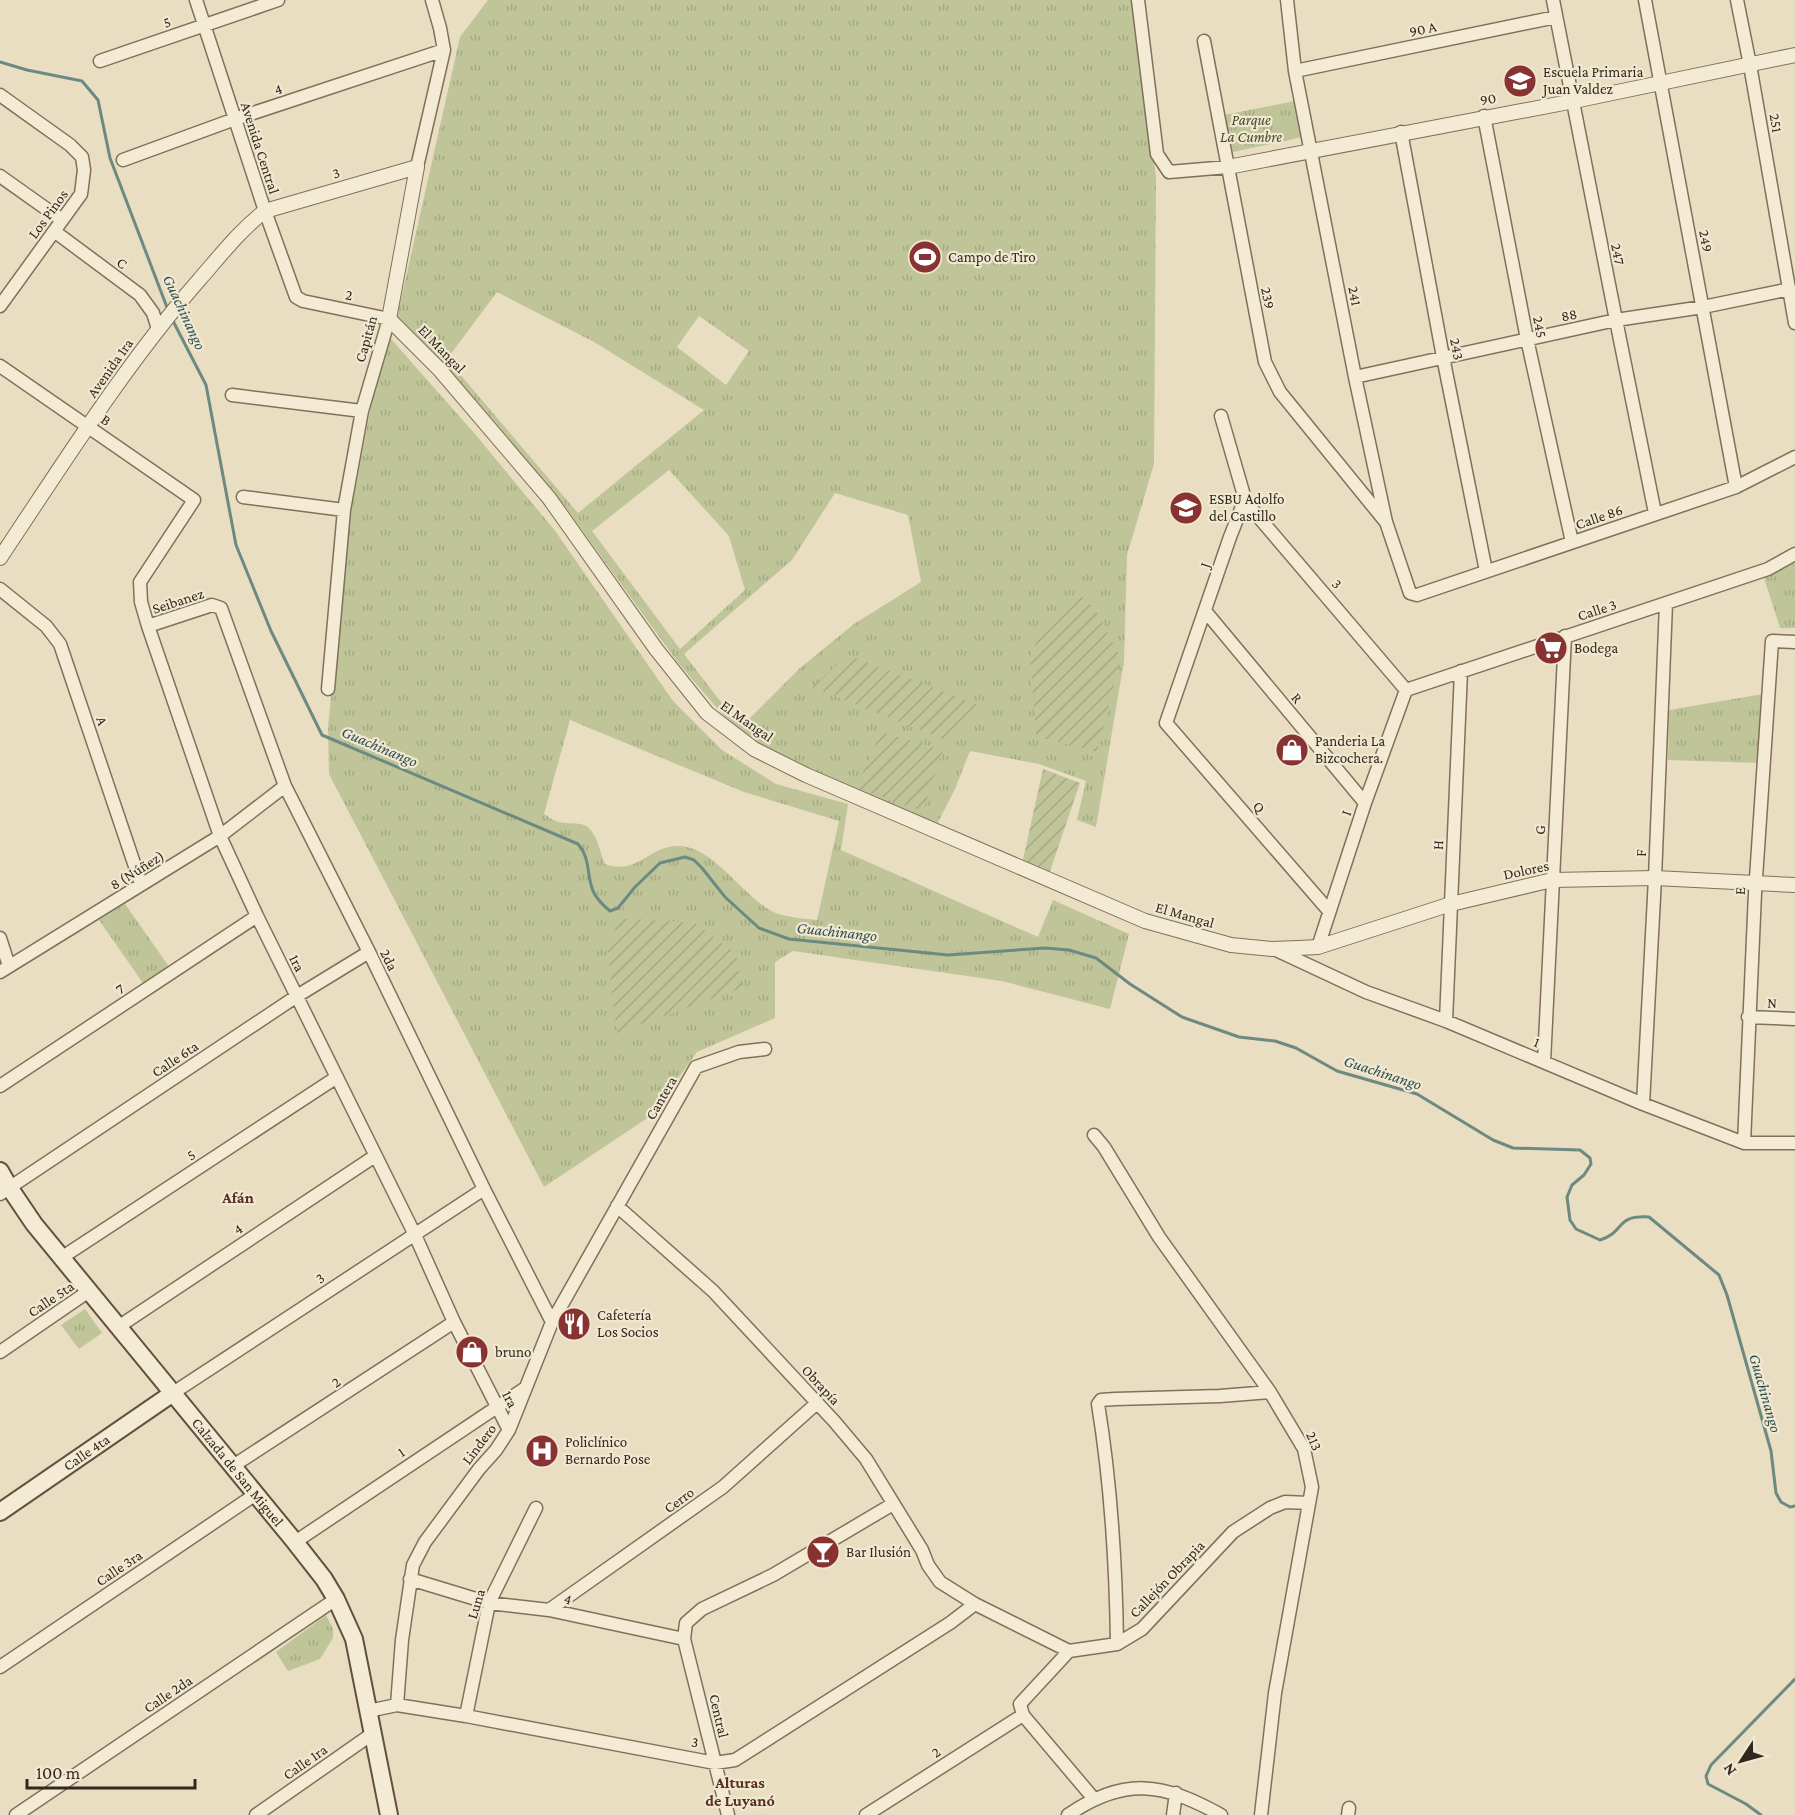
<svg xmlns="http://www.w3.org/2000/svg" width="1795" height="1815" viewBox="0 0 1795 1815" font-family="'Crimson Pro',serif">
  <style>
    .grass { fill: url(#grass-tufts); fill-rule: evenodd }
    .garden { fill: url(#garden-furrows) }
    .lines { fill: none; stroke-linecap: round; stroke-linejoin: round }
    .stream { stroke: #6c8982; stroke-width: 3 }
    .minor-casing { stroke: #81705b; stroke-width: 15 }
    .tertiary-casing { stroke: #81705b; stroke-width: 16 }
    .secondary-casing { stroke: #62513f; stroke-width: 20 }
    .minor { stroke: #f4ebd5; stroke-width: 12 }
    .tertiary { stroke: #f4ebd5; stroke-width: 14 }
    .secondary { stroke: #f4ebd5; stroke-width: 16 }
    .labels { text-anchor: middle; stroke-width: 4.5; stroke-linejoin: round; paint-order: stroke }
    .street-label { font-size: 15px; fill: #32281e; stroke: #f1e8d1 }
    .poi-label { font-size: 15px; fill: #32281e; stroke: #f1e8d1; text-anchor: start }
    .park-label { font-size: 15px; font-style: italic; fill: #424c27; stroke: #f1e8d1 }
    .water-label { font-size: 16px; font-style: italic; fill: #2f504f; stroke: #f1e8d1 }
    .neighbourhood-label { font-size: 16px; font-weight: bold; fill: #5a2e22; stroke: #f1e8d1 }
  </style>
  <defs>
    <pattern id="grass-tufts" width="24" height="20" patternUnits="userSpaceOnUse" patternTransform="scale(1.5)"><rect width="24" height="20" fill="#bfc598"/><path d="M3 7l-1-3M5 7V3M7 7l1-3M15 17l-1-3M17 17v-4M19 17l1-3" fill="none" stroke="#a5a983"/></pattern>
    <pattern id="garden-furrows" width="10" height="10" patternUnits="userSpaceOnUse" patternTransform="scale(1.5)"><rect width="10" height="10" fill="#bfc598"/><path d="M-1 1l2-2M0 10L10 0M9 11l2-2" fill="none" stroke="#a5a983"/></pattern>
  </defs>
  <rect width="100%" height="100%" fill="#e9dec2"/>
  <path class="grass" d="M488 0H1134L1156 177 1154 464 1127 555 1124 661 1096 827 1077 820 1086 781 1039 764 970 751 955 789 937 824 803 774 736 730 679 664 552 489 397 317 460 37ZM497 292 594 342 704 410 578 513 447 359ZM699 316 749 351 726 385 677 347ZM669 470 729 536 745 590 680 649 592 531ZM835 493 908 515 921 582 854 624 800 668 743 725 724 706 684 654 792 560Z
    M1295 101 1303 137 1233 152 1224 115Z
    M391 339 475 434 556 532 673 701 722 750 776 784 848 804 841 850 1038 937 1053 900 1129 934 1110 1009 1002 981 793 951 775 962V1018L697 1052 652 1115 544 1187 329 774 328 727 348 529 374 390 386 342ZM570 720 744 792 839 821 817 920C805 919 787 917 776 913 746 900 719 854 687 847 651 839 641 877 605 864 600 853 598 837 589 828 582 821 566 825 556 821 552 820 548 816 544 814Z
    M1795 563V628H1780L1764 578Z
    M1763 694 1758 763 1668 760 1669 710Z
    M125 904 170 968 145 986 99 920Z
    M85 1309 102 1333 79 1349 61 1325Z
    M326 1615 333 1629V1638L320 1659 288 1671 276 1652Z"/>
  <path class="garden" d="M1080 594 1095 609 1121 658 1097 752 1036 736 1030 657 1045 623Z
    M848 655 986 708 945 740 812 687Z
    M881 732 943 750 923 811 856 788Z
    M1043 769 1080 783 1048 877 1022 864Z
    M620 918 695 923 736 954 742 988 617 1033 607 947Z"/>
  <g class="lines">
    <path class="stream" d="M0 62 27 70 82 81 98 100 110 158 168 310
      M172 319 206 385 236 545 271 631 322 735 578 844C591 858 586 877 594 893 598 901 604 906 610 911L618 908 635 887 660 863 685 857 694 860 702 868 725 897 759 928 789 939 948 955 1045 948 1069 950 1096 958 1130 984 1182 1017 1239 1037 1275 1041 1296 1048 1337 1071 1417 1094 1493 1140 1513 1148 1580 1150 1590 1158 1591 1164 1584 1175 1572 1185 1567 1197 1570 1220 1576 1229 1600 1240C1626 1232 1614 1215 1649 1217L1719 1275 1727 1295 1771 1451 1776 1493 1781 1502 1790 1507 1795 1506
      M1761 1815 1746 1804 1708 1784 1706 1776 1711 1765 1795 1679"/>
    <defs>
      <path id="minor" d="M196 0 265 211 296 297 303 301 389 319 362 411 344 510 328 689
        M1138 0 1157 154 1169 172 1228 167
        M1287 0 1295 71 1355 377 1386 522 1410 593 1417 595 1736 487 1795 457
        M1553 0 1616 320 1655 513
        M1645 0 1736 487
        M1737 0 1750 65 1795 323
        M1204 41 1265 362 1280 392 1385 521
        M100 61 278 0
        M1295 71 1556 17
        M0 95 70 145 82 157 84 170 81 194 0 306
        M1484 116 1527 339 1572 542
        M1401 132 1443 357 1486 571
        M123 160 235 119 444 50
        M417 167 444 50 440 28 432 0
        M0 176 62 220
        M54 231 140 295 153 313 158 329
        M0 366 194 500 140 582 141 602 148 626 220 836 257 916 415 1235 454 1322 509 1430
        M1355 377 1616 320 1703 307 1790 289
        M232 395 362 411
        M1221 416 1245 499 1250 507 1406 690
        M243 497 344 510
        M1245 499 1230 537 1166 723 1329 911
        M0 589 46 626 60 644 141 884
        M1206 612 1365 803
        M148 626 212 605 221 608 285 786 369 952 484 1189 552 1322
        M1406 690 1768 569 1795 554
        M0 938 9 966
        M1318 947 1365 803 1406 690
        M1274 949 1366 992 1446 1021 1643 1104 1744 1143H1795
        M0 972 220 836 285 786
        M1748 1017 1795 1019
        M1446 1021 1461 671
        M1544 1062 1565 636
        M0 1086 257 916
        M1643 1104 1655 878 1666 603
        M1094 1135 1104 1147 1159 1237 1270 1392 1304 1449 1312 1487 1275 1693 1261 1815
        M1744 1143 1755 893 1772 641 1795 642
        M0 1194 297 996 369 952
        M617 1206 713 1291 834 1421 866 1459 922 1550 928 1565 940 1582 975 1604 1069 1651 1117 1644 1142 1629 1233 1532 1270 1508 1285 1502 1309 1503
        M61 1258 337 1077
        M118 1327 375 1156
        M0 1352 89 1291
        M173 1393 484 1189
        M233 1466 454 1322
        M295 1542 524 1389
        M410 1579 489 1603 549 1610 684 1639
        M549 1610 723 1487 817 1403
        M1117 1644C1116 1564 1111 1484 1098 1404L1101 1400 1115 1399 1220 1396 1270 1392
        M1069 1651 1020 1704 1023 1715 1094 1799
        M0 1667 256 1494
        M397 1705 402 1640 413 1565 425 1542 479 1469 496 1450 509 1430 552 1322 696 1067 739 1052 765 1049
        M368 1711 397 1705 466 1716 715 1763 735 1760 950 1623 975 1604
        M466 1716 489 1603 536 1508
        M16 1815 336 1599
        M256 1815 372 1734
        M728 1815 684 1639 686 1623 702 1609 773 1575 893 1504
        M866 1815 1023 1715
        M1068 1815C1125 1776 1163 1783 1221 1815
        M1173 1815 1176 1793
        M1348 1815 1349 1808"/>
      <path id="tertiary" d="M1228 167 1574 101 1795 55
        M0 558C63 464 124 366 199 280 220 256 239 231 265 211L417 167 389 319 439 369 549 498 656 649 707 713 754 749 806 775 1145 921 1231 945 1272 949 1298 948 1318 947 1451 904 1552 880 1655 878 1795 885"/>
      <g id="secondary">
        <path id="s1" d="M0 1171 9 1187 34 1224 295 1542 324 1579 336 1599 354 1639 389 1815"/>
        <path id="s2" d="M0 1512 173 1393"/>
      </g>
    </defs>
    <use href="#minor" class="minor-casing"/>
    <use href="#tertiary" class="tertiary-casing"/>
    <use href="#secondary" class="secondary-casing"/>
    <use href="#minor" class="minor"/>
    <use href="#tertiary" class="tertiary"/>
    <use href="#secondary" class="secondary"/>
  </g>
  <defs>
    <symbol id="school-disc" viewBox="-11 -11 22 22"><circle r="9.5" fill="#893232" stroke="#f1e8d1"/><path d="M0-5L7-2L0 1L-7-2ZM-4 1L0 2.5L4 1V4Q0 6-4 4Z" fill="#fff"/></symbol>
    <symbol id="stadium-disc" viewBox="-11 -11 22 22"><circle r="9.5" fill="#893232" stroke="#f1e8d1"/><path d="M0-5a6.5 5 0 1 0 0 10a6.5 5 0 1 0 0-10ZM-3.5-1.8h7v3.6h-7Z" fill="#fff"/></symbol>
    <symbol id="supermarket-disc" viewBox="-11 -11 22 22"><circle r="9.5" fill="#893232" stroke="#f1e8d1"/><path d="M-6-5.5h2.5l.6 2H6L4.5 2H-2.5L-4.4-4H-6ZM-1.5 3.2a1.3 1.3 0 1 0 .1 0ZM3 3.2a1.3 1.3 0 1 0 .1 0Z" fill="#fff"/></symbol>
    <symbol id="shop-disc" viewBox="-11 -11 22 22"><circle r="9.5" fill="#893232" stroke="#f1e8d1"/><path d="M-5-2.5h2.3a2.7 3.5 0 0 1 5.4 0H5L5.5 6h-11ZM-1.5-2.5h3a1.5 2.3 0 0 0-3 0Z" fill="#fff"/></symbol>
    <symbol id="restaurant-disc" viewBox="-11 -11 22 22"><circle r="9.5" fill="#893232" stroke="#f1e8d1"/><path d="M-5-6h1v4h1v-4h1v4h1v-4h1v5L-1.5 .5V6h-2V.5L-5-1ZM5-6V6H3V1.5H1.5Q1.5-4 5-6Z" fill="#fff"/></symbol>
    <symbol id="hospital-disc" viewBox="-11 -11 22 22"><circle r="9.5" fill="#893232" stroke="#f1e8d1"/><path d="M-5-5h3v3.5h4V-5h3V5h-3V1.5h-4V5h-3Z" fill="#fff"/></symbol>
    <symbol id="bar-disc" viewBox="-11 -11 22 22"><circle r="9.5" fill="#893232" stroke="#f1e8d1"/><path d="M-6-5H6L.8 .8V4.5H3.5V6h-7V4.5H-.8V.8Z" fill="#fff"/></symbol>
  </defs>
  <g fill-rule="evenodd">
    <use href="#school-disc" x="1501" y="62" width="38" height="38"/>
    <use href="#stadium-disc" x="906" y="238" width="38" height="38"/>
    <use href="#school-disc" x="1167" y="489" width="38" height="38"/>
    <use href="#supermarket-disc" x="1532" y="629" width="38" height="38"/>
    <use href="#shop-disc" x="1273" y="731" width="38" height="38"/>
    <use href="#restaurant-disc" x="555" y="1305" width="38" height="38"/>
    <use href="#shop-disc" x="453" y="1333" width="38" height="38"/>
    <use href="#hospital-disc" x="523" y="1432" width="38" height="38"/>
    <use href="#bar-disc" x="804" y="1533" width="38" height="38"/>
  </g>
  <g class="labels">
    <g class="street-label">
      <text transform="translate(167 22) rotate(-19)" y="5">5</text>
      <text transform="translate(1423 29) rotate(-12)" y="5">90 A</text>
      <text transform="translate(278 89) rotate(-18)" y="5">4</text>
      <text transform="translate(1488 99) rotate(-10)" y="5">90</text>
      <text transform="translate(1776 123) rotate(80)" y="5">251</text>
      <text transform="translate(260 148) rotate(72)" y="5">Avenida Central</text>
      <text transform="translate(336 173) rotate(-16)" y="5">3</text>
      <text transform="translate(48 214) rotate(-54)" y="5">Los Pinos</text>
      <text transform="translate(1706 241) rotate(79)" y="5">249</text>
      <text transform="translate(1618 254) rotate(79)" y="5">247</text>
      <text transform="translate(122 263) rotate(36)" y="5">C</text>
      <text transform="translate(349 295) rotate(13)" y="5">2</text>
      <text transform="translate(1355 296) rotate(79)" y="5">241</text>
      <text transform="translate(1268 298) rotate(79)" y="5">239</text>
      <text transform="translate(1569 315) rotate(-12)" y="5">88</text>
      <text transform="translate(1540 327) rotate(79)" y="5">245</text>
      <text transform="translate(366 339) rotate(-74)" y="5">Capitán</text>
      <text transform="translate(442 349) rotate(46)" y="5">El Mangal</text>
      <text transform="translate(1457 349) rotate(79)" y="5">243</text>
      <text transform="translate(110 368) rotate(-55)" y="5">Avenida 1ra</text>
      <text transform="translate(106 420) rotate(35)" y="5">B</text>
      <text transform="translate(1599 517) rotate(-19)" y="5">Calle 86</text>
      <text transform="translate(1205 565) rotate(-72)" y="5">J</text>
      <text transform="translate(1337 584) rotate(49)" y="5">3</text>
      <text transform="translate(178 601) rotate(-18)" y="5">Seibanez</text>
      <text transform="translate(1597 610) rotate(-18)" y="5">Calle 3</text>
      <text transform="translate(1297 698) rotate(50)" y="5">R</text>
      <text transform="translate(102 721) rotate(71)" y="5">A</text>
      <text transform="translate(747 721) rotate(35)" y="5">El Mangal</text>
      <text transform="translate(1259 807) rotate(49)" y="5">Q</text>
      <text transform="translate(1346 813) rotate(-71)" y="5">I</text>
      <text transform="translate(1540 830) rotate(-87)" y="5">G</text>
      <text transform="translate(1438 845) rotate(-87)" y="5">H</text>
      <text transform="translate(1641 853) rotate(-88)" y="5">F</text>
      <text transform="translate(137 870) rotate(-32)" y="5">8 (Núñez)</text>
      <text transform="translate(1526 870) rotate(-12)" y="5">Dolores</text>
      <text transform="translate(1740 891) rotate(-87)" y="5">E</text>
      <text transform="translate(1185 915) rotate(16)" y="5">El Mangal</text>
      <text transform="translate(389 960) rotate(64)" y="5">2da</text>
      <text transform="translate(297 963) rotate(63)" y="5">1ra</text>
      <text transform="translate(120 989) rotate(-33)" y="5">7</text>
      <text transform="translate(1772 1003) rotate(2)" y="5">N</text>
      <text transform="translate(1537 1042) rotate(22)" y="5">1</text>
      <text transform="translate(175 1059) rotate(-34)" y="5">Calle 6ta</text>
      <text transform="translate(661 1098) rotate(-60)" y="5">Cantera</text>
      <text transform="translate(191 1155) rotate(-33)" y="5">5</text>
      <text transform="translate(238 1229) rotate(-34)" y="5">4</text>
      <text transform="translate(320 1278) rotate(-33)" y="5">3</text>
      <text transform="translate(51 1299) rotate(-34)" y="5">Calle 5ta</text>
      <text transform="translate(336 1382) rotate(-33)" y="5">2</text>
      <text transform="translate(821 1385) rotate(47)" y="5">Obrapía</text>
      <text transform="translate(510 1399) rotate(63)" y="5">1ra</text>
      <text transform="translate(1314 1441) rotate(67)" y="5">213</text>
      <text transform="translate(479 1444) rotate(-53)" y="5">Lindero</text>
      <text transform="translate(401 1452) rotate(-34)" y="5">1</text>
      <text dy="5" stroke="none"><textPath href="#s2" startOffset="105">Calle 4ta</textPath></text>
      <text dy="5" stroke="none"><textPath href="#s1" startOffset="384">Calzada de San Miguel</textPath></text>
      <text transform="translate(679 1500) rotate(-36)" y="5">Cerro</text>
      <text transform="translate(119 1568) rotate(-34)" y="5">Calle 3ra</text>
      <text transform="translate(1167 1579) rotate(-46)" y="5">Callejón Obrapia</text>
      <text transform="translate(568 1599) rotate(14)" y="5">4</text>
      <text transform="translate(476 1604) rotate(-73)" y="5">Luna</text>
      <text transform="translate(168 1694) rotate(-34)" y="5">Calle 2da</text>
      <text transform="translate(719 1716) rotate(77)" y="5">Central</text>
      <text transform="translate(695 1742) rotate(11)" y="5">3</text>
      <text transform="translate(936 1752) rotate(-32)" y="5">2</text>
      <text transform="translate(305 1762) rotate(-35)" y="5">Calle 1ra</text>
    </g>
    <g class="poi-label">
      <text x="1543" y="77">Escuela Primaria<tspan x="1543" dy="17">Juan Valdez</tspan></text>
      <text x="948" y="262">Campo de Tiro</text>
      <text x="1209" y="504">ESBU Adolfo<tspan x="1209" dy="17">del Castillo</tspan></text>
      <text x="1574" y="653">Bodega</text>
      <text x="1315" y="746">Panderia La<tspan x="1315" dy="17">Bizcochera.</tspan></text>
      <text x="597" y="1320">Cafetería<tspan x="597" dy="17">Los Socios</tspan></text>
      <text x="495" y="1357">bruno</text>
      <text x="565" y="1447">Policlínico<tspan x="565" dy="17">Bernardo Pose</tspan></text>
      <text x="846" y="1557">Bar Ilusión</text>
    </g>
    <g class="park-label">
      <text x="1251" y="125">Parque<tspan x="1251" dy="17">La Cumbre</tspan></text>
    </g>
    <g class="water-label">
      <text transform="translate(185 312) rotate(65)" y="6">Guachinango</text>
      <text transform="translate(380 746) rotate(23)" y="6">Guachinango</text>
      <text transform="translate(837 931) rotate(6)" y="6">Guachinango</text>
      <text transform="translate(1383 1072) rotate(18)" y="6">Guachinango</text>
      <text transform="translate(1766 1393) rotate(74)" y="6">Guachinango</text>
    </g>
    <g class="neighbourhood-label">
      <text x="238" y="1203">Afán</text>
      <text x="740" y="1788">Alturas<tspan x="740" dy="18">de Luyanó</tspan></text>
    </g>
  </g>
  <g transform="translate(1741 1761) rotate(234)" stroke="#f1e8d1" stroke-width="4.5" paint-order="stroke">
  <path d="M0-4.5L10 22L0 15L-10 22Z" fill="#32281e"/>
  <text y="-9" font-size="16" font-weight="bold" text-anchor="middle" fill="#32281e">N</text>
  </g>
  <path d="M27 1779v9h168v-9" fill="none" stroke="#32281e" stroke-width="3"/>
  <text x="36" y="1779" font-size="18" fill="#32281e" stroke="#f1e8d1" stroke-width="4.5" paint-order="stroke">100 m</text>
</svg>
